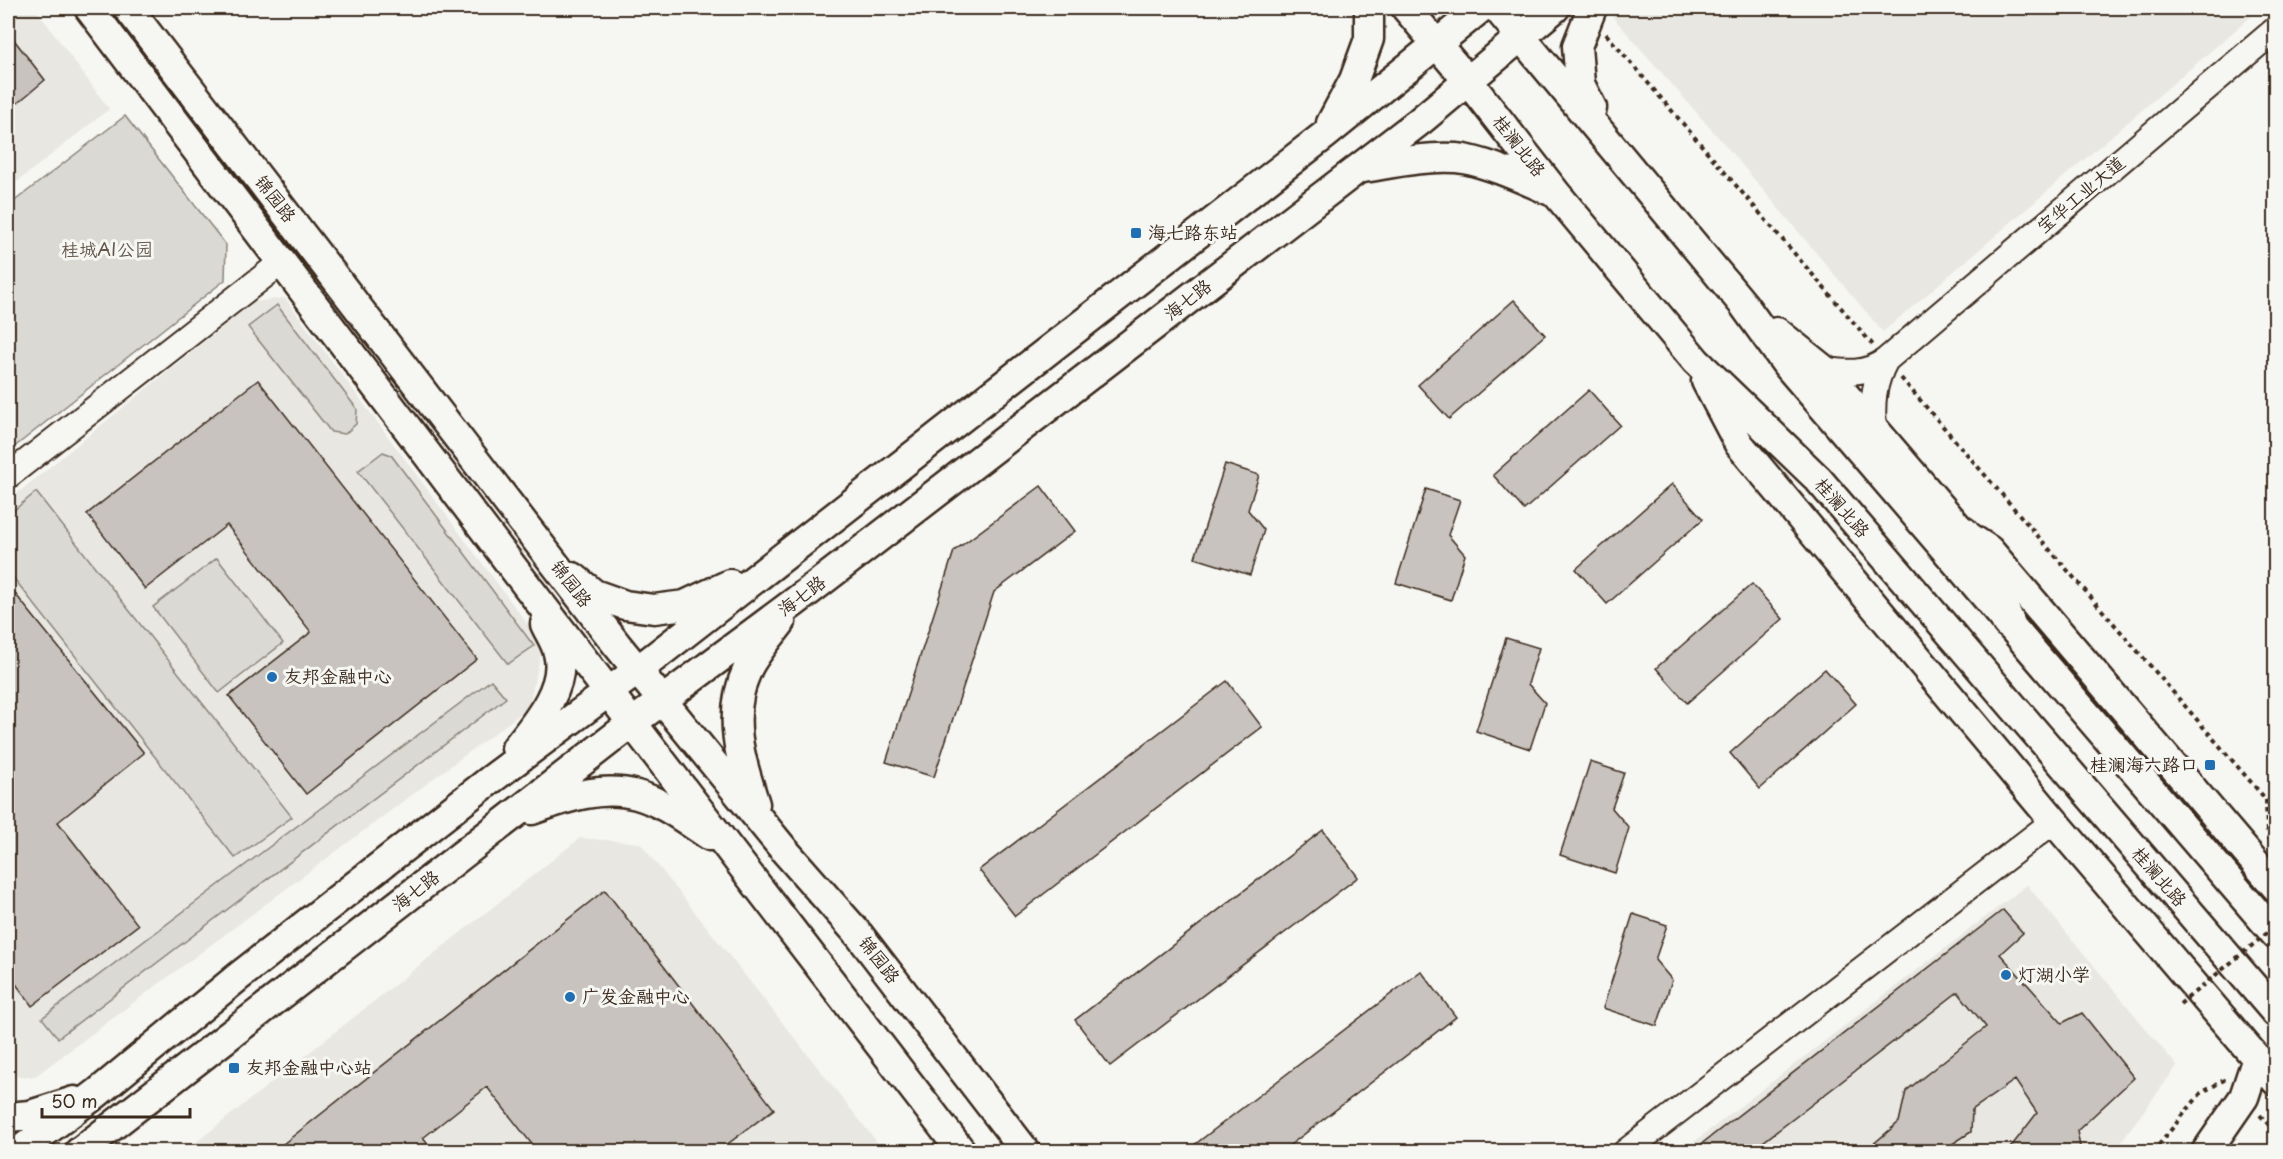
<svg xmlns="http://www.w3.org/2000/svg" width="2283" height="1159" viewBox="0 0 2283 1159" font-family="'Playpen Sans','LXGW WenKai TC',sans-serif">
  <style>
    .built { fill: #e8e7e2 }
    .green { fill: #dad9d3; stroke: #8a8278; stroke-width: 1.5 }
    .building { fill: #c8c3be; stroke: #3b2a1e; stroke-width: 1.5 }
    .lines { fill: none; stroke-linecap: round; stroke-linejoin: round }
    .tertiary-casing { stroke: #3b2a1e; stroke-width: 28 }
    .secondary-casing { stroke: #3b2a1e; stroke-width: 33 }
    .primary-casing { stroke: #3b2a1e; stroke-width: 36 }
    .path { stroke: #3b2a1e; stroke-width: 4; stroke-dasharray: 4.5 4.5; stroke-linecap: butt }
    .tertiary { stroke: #f6f6f2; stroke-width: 24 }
    .secondary { stroke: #f6f6f2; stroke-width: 28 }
    .primary { stroke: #f6f6f2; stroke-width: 32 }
    .path-bridge { stroke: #3b2a1e; stroke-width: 4; stroke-dasharray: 4.5 4.5; stroke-linecap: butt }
    .poi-dot { fill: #1f6fb2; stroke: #f6f6f2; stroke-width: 2 }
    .labels { text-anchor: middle; stroke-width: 6; stroke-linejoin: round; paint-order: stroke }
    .street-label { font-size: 18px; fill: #3b2a1e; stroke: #f6f6f2 }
    .poi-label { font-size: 18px; fill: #3b2a1e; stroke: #f6f6f2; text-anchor: start }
    .park-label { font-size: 18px; fill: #63564b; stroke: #f6f6f2 }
  </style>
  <rect width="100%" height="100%" fill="#f6f6f2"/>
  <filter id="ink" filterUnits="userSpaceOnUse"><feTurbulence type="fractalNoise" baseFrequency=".0167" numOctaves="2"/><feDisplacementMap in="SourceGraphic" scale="12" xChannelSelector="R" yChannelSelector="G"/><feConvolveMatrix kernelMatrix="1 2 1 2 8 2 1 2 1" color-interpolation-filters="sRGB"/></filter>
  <g filter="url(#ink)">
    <path class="built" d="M8 8H35L109 109 8 189Z
      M1605 8H2261L1883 332 1732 153Z
      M285 298 543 645 528 708 34 1077 8 1076V501L253 302Z
      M580 838 640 843 884 1151 184 1152Z
      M2027 885 2177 1066 2114 1151 1681 1152Z"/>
    <path class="green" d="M125 116 226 245 225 280 8 452V206Z
      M277 305 357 409 356 424 345 434 331 432 248 327Z
      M383 452 391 455 534 646 508 664 358 471Z
      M36 492 292 817 235 858 8 571V515Z
      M217 558 283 643 219 693 153 607Z
      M491 680 506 698 58 1038 42 1018Z"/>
    <path class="building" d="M8 32 45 80 8 111Z
      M1514 300 1545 335 1449 419 1418 385Z
      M258 380 477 659 306 794 229 696 311 632 227 525 145 589 87 514Z
      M1589 390 1620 425 1524 510 1493 475Z
      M1225 464 1259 475 1248 510 1264 530 1250 575 1195 558Z
      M1672 484 1703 519 1607 604 1576 569Z
      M1041 486 1075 531 994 592 934 777 886 762 954 551Z
      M1426 489 1460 500 1448 535 1465 555 1451 600 1396 583Z
      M1752 584 1783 619 1687 703 1656 668Z
      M8 585 144 753 58 822 138 925 32 1006 8 973Z
      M1506 638 1539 648 1528 684 1545 703 1530 749 1476 731Z
      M1825 669 1856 704 1760 789 1730 753Z
      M1227 681 1262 727 1015 916 979 870Z
      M1590 762 1624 773 1612 808 1629 828 1615 873 1560 855Z
      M1323 830 1358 877 1110 1066 1075 1020Z
      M605 890 774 1109 717 1152H538L487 1087 423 1138 434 1152H273Z
      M2003 910 2023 933 2000 954 2062 1023 2082 1013 2134 1078 2077 1131 2081 1152H2007L2037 1113 2015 1080 1972 1110 1971 1132 1940 1152H1864L1899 1122 1906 1091 1986 1027 1958 992 1750 1152H1691Z
      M1633 914 1667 925 1655 960 1672 980 1657 1026 1603 1008Z
      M1421 971 1456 1017 1281 1152H1185Z"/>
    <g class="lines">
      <defs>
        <path id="tertiary" d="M1823 369C1846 373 1866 375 1886 360L2276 29
          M1874 430C1872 403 1873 384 1886 360
          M8 476 282 262
          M1625 1152 2054 821"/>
        <path id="secondary" d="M89 8 527 586 962 1152
          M128 8 617 645 785 851 860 936 1026 1152
          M1406 8 1468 81 1555 192 1696 361 1818 479 2276 1013
          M1497 8 1743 304 1787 365 2276 935
          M1592 8 1577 46 1580 84 1592 108
          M1331 123 1354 80 1369 39V8
          M1363 168C1394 163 1425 156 1456 158 1483 160 1528 181 1553 192
          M1777 332 1823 369 1963 533 1989 550 2276 887
          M1706 381 1739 444 2054 821 2276 1081
          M573 577 594 594 625 605 654 609 685 605 730 584
          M516 748C535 724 567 687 558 653 556 643 549 633 545 624
          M755 804C740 758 726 715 748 668 756 652 770 637 781 622
          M532 810C565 798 602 785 637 795 663 802 687 821 710 836
          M8 1117 30 1115 74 1101
          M18 1152 96 1094 238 977 489 781 638 670 1326 134 1481 8
          M79 1152 632 723 796 601 1420 121 1555 8
          M2206 1152 2244 1097 2257 1058"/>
        <path id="primary" d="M1963 533 1995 593 2008 622"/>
      </defs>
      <use href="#tertiary" class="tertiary-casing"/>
      <use href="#secondary" class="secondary-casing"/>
      <use href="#primary" class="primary-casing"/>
      <path class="path" d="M1606 34 1873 345
        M1901 378 2276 811
        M2266 800 2267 835 2275 846
        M2260 1115 2276 1133
        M2153 1152 2201 1093 2226 1079"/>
      <use href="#tertiary" class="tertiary"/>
      <use href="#secondary" class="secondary"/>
      <use href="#primary" class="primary"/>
      <path class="path-bridge" d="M2180 1004 2276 926"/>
    </g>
  </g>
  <g class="poi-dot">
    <rect x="1130" y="227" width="12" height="12" rx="3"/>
    <circle cx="272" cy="677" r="6"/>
    <rect x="2204" y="759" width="12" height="12" rx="3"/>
    <circle cx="2006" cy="975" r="6"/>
    <circle cx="570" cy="997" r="6"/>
    <rect x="228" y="1062" width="12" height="12" rx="3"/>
  </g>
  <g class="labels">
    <g class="street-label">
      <text transform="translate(1519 146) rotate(52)" y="6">桂澜北路</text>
      <text transform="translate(2081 195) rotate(-40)" y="6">宝华工业大道</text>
      <text transform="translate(275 199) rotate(52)" y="6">锦园路</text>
      <text transform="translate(1188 300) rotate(-38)" y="6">海七路</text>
      <text transform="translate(1842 508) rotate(49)" y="6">桂澜北路</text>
      <text transform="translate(571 584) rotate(52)" y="6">锦园路</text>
      <text transform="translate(802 596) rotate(-37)" y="6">海七路</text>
      <text transform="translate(2159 877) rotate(49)" y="6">桂澜北路</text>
      <text transform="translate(416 891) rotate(-38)" y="6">海七路</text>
      <text transform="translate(879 960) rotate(52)" y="6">锦园路</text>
    </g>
    <g class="poi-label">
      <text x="1148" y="239">海七路东站</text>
      <text x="284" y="683">友邦金融中心</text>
      <text x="2198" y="771" text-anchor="end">桂澜海六路口</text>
      <text x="2018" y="981">灯湖小学</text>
      <text x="582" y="1003">广发金融中心</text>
      <text x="246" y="1074">友邦金融中心站</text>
    </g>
    <g class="park-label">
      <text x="107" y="256">桂城AI公园</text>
    </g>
  </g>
  <rect width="2283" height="1159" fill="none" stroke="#f6f6f2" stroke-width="30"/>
  <rect x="15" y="15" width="2253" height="1129" fill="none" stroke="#3b2a1e" stroke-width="2" filter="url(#ink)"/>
  <path d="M42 1108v9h148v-9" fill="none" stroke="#3b2a1e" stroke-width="3"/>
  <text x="51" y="1108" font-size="18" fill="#3b2a1e" stroke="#f6f6f2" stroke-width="4.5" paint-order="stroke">50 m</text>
</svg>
